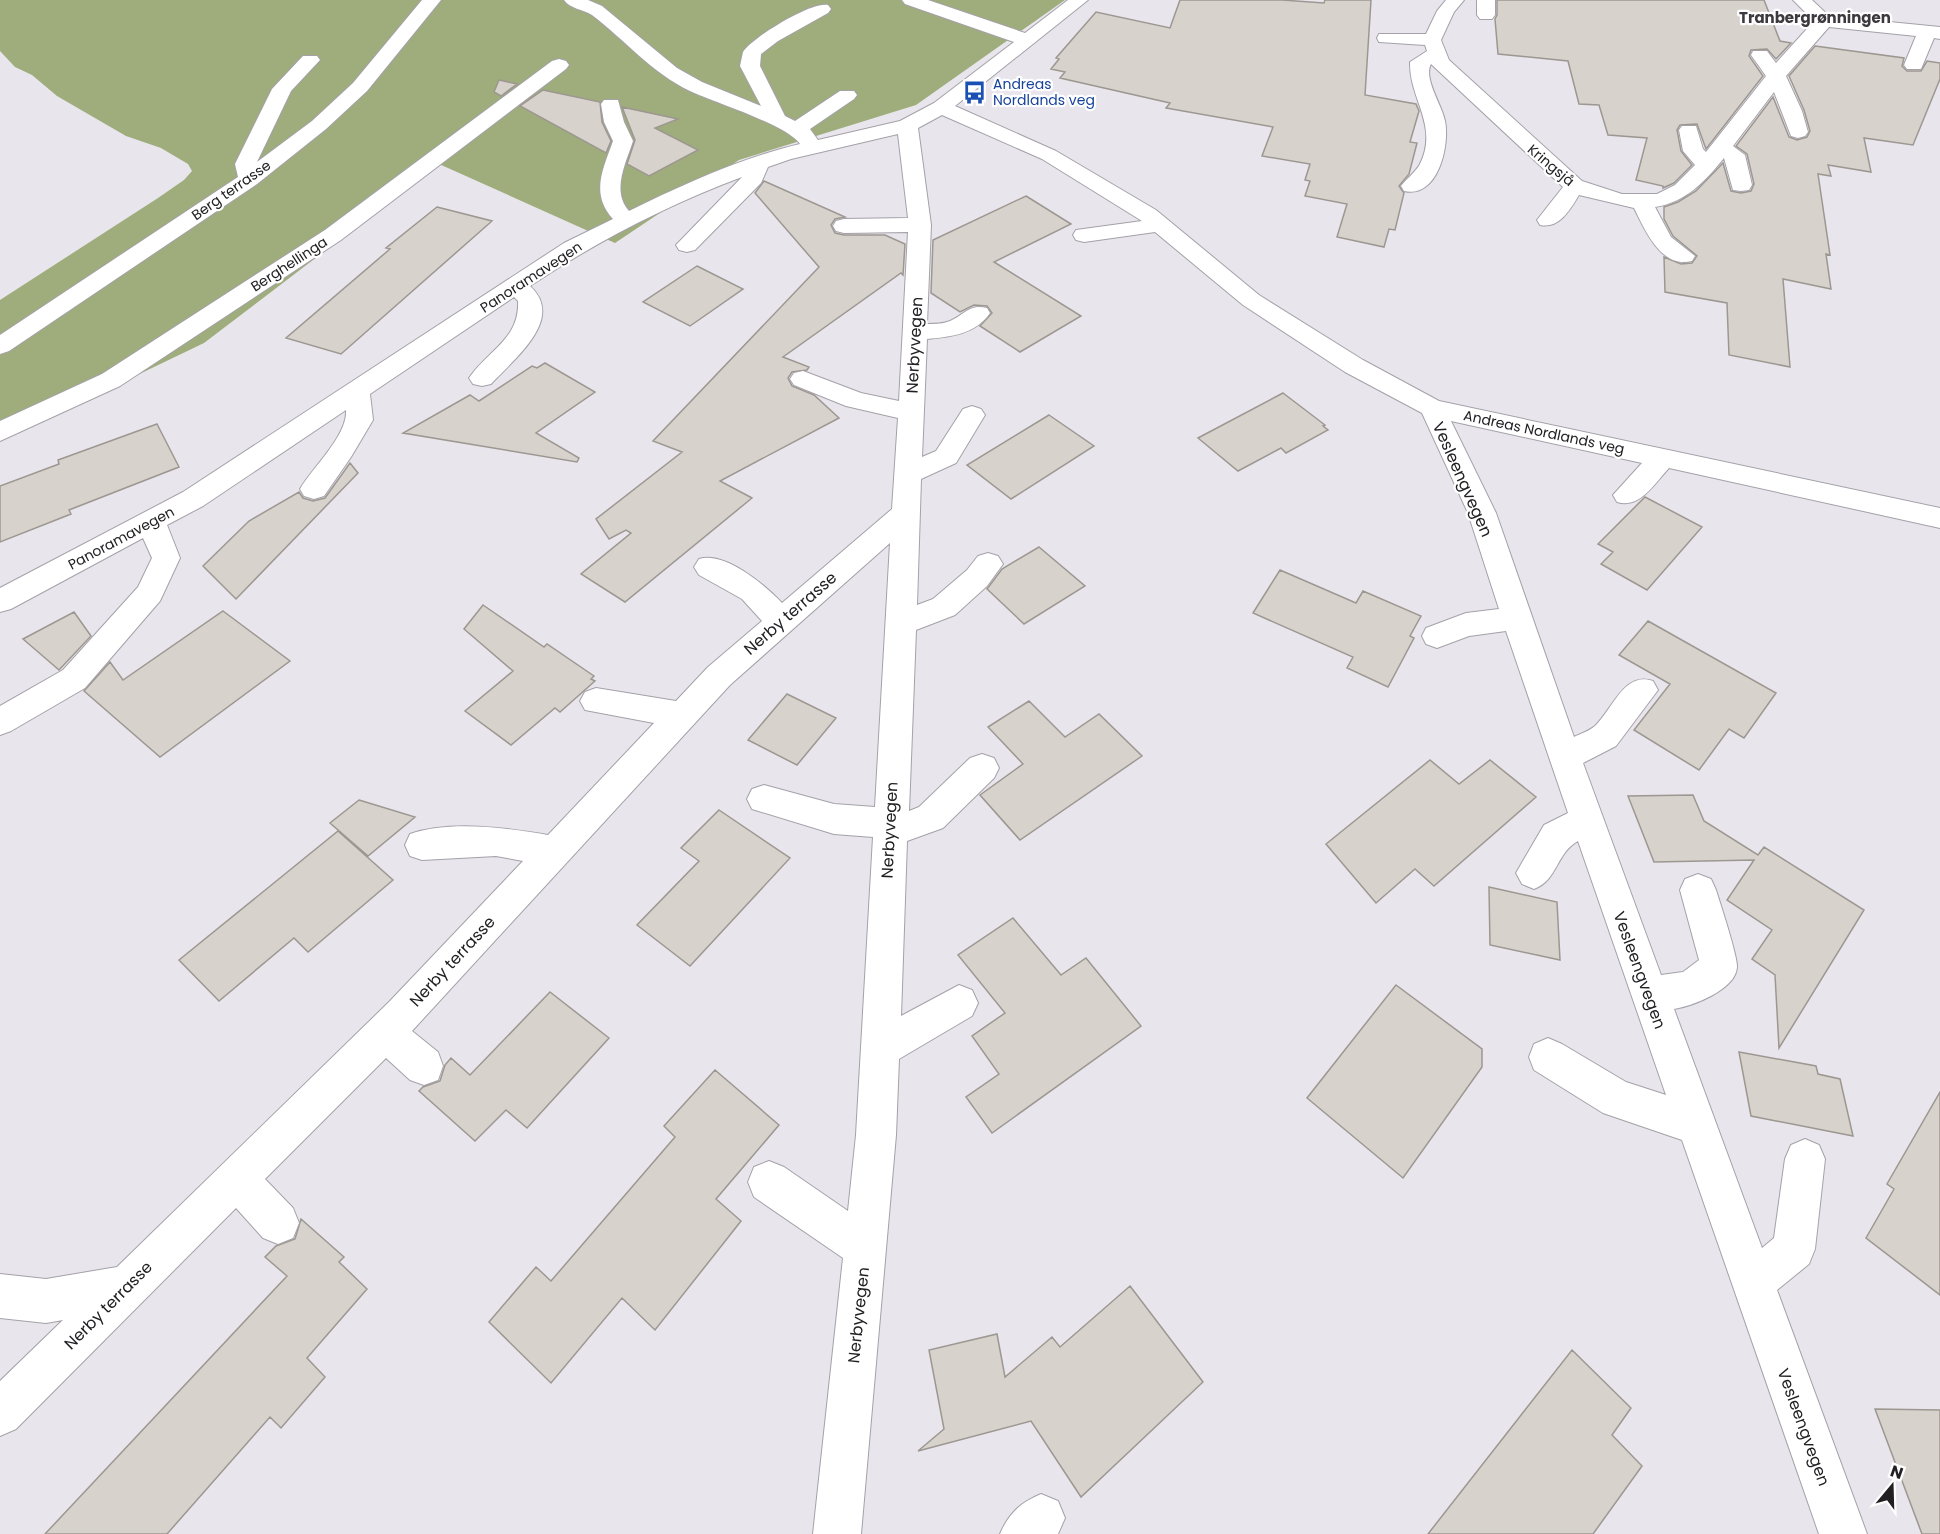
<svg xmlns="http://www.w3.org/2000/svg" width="1940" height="1534" viewBox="0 0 1940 1534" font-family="Poppins,sans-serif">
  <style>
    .forest { fill: #9ead7b }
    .building { fill: #d8d2cc; stroke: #9d9791; stroke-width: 1.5 }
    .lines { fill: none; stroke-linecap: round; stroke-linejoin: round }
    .minor-casing { stroke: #a4a1a8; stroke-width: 2 }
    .minor { fill: #fff; fill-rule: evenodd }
    .labels { text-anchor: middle; stroke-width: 4.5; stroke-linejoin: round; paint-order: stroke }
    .far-transit-label { font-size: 14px; fill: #164399; stroke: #fff; text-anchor: start }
    .far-street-label { font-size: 14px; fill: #222023; stroke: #fff }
    .far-neighbourhood-label { font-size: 15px; font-weight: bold; fill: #3c393f; stroke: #fff }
    .street-label { font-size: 16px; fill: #222023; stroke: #fff }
  </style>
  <rect width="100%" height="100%" fill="#e8e5ed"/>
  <path class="forest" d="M0 0H1065L916 105 739 160 615 243 439 164 204 343 0 441V300L158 198 184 180 192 171 188 164 161 148 126 136 57 96 32 75 15 67 0 51Z"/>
  <path class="building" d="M1180 0H1282L1324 3 1325 0H1371L1365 95 1416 104 1419 111 1410 142 1417 143 1409 174 1399 186 1404 193 1395 230 1389 229 1384 247 1337 237 1347 204 1305 196 1310 181 1305 180 1310 164 1262 156 1273 127 1166 108 1170 103 1060 78 1065 72 1051 69 1059 59 1056 58 1096 12 1170 28Z
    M1497 0H1764L1780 41 1791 43 1776 59 1767 49 1751 50 1749 56 1763 76 1706 149 1697 124 1680 125 1677 130 1681 151 1692 165 1674 183 1663 188V186L1636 180 1647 138 1608 135 1599 105 1579 104 1568 61 1498 54 1495 19 1497 15Z
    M1815 46 1904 58 1902 66 1907 71H1921L1927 61 1940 63V79L1913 145 1864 138 1871 172 1828 165 1831 176 1818 174 1830 255 1826 254 1831 289 1783 279 1790 367 1729 355 1727 303 1665 292 1664 257 1681 264 1692 263 1697 256 1673 236 1664 219V207L1678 202 1696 191 1723 163 1731 191 1741 193 1751 191 1754 184 1747 154 1736 146 1773 97 1789 137 1797 140 1807 137 1810 131 1804 110 1789 76Z
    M499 80 517 84 501 96 494 92Z
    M543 90 600 102 602 122 611 141 606 153 520 106Z
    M622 107 678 119 655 128 698 150 649 176 627 164 635 140Z
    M764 181 845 217 835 219 831 225 835 233 844 235H885L905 244 903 275 901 273 783 357 809 367 807 370 792 372 788 378 792 386 814 395 839 418 720 481 752 498 625 602 581 574 631 533 626 530 609 539 596 519 682 452 653 441 819 267 755 193Z
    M1026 196 1071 224 994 262 1081 316 1020 352 980 326 992 313 987 306 974 305 960 312 931 293 933 240Z
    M437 207 492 221 341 354 286 338 390 249 386 248Z
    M697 266 743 289 690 326 643 302Z
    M545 363 595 392 536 433 579 458 577 462 403 433 470 395 479 401 532 366 537 368Z
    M1283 393 1325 425 1323 426 1328 430 1286 453 1281 448 1238 471 1198 438Z
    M1049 415 1094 446 1011 499 967 465Z
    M157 424 179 467 69 510 71 514 0 542V486L59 464 58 460Z
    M350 463 358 473 236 599 203 566 249 521 299 492 303 498 313 501 325 498Z
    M1645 497 1702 527 1647 590 1601 564 1613 552 1598 544Z
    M1039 547 1085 586 1024 624 987 589 1002 569Z
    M1280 570 1356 603 1363 591 1421 616 1410 636 1414 638 1388 687 1347 668 1353 657 1253 613Z
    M483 605 544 647 547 644 594 676 591 679 595 681 560 712 555 708 511 745 465 711 513 671 464 629Z
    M223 611 290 661 160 757 84 691 110 662 123 680Z
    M74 612 91 636 59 670 23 639Z
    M1648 621 1776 693 1744 738 1729 729 1699 770 1634 730 1670 684 1619 655Z
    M787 694 836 718 797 765 748 740Z
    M1029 701 1065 737 1099 714 1142 756 1020 840 980 795 1023 764 988 727Z
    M1430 760 1459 784 1490 760 1536 797 1434 886 1415 869 1376 903 1326 844Z
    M1693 795 1704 821 1758 855 1764 847 1864 910 1779 1048 1775 975 1752 959 1772 930 1727 900 1754 860 1654 862 1628 796Z
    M359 800 415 817 368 856 330 823Z
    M719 810 790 858 690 966 637 925 699 861 681 848Z
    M338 831 393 880 308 952 294 938 219 1001 179 960Z
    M1489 887 1557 902 1560 960 1490 945Z
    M1013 918 1061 975 1086 958 1141 1026 992 1133 966 1097 999 1074 972 1036 1005 1013 958 955Z
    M1396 985 1482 1049V1067L1403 1178 1307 1098Z
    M550 992 609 1038 527 1128 506 1110 475 1141 419 1091 423 1087 440 1081 445 1065 451 1058 470 1075Z
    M1739 1052 1816 1066 1818 1074 1840 1079 1853 1136 1751 1116Z
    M715 1070 779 1125 716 1199 741 1221 655 1330 622 1298 551 1383 489 1322 536 1267 551 1281 675 1137 664 1126Z
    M1940 1092V1295L1866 1238 1894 1189 1887 1184Z
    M301 1219 344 1257 339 1262 367 1289 307 1358 325 1377 281 1428 270 1417 167 1534H45L287 1276 265 1257 276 1246 295 1239Z
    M1130 1286 1203 1382 1081 1497 1031 1421 918 1451 944 1429 929 1350 997 1334 1005 1377 1052 1337 1060 1347Z
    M1572 1350 1631 1408 1612 1435 1642 1466 1593 1534H1428Z
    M1875 1409 1940 1410V1534H1922Z"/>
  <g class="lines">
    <defs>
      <path id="minor" d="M422 0H441L367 91 326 129 257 184 9 351 0 354V335L238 177 235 164 272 89 303 56H317L320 60 291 91 257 162 312 121 353 83Z
        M564 0H588L602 6 677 68 702 82 761 106 740 66 743 52C753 37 812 1 828 5L831 9 828 13 778 41 761 54 760 66 785 116 795 121 840 91H854L857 95 854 99 810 129 818 140 900 121 934 103 1014 42 905 4 902 0H928L1025 33 1068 0H1088L955 106 1056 151 1156 210 1259 295 1363 360 1439 401 1940 508V528L1669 468C1654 484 1640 509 1617 502L1613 495 1642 463 1451 421 1496 513 1574 737C1580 734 1589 731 1595 726 1613 709 1624 671 1653 681L1658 690 1616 746 1583 763 1661 975 1683 972 1699 960 1680 890 1685 879 1698 874 1711 879 1716 890C1720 903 1738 957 1737 967 1736 990 1692 1006 1674 1009L1762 1248 1774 1238 1785 1159 1791 1145 1805 1139 1819 1145 1825 1159 1815 1249 1809 1264 1777 1290 1867 1534H1819L1682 1140 1603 1113 1534 1070 1529 1057 1534 1044 1548 1038 1562 1044 1626 1082 1666 1095 1578 841C1556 853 1558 880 1534 889L1522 884 1516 873 1544 825 1568 813 1506 631 1469 636 1437 648 1426 644 1422 636 1426 628 1466 613 1499 609 1468 513 1422 413 1345 372 1243 305 1155 232 1084 242 1076 240 1073 235 1076 230 1142 221 1042 159 942 115 918 128 931 225 927 324C933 324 941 324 947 322 963 317 968 303 987 308L990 313C976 334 950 337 927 339L922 457 936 451 963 409 972 406 981 409 985 415 956 463 921 479 917 605 933 599 967 570 978 556 988 553 998 556 1003 564 987 586 955 615 916 630 909 811 919 807 970 758 982 754 994 758 999 768 994 778 943 828 907 841 901 1016 959 985 972 990 978 1003 972 1016 899 1059 896 1135 861 1534H813L843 1258 754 1197 748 1182 754 1167 769 1161 784 1167 848 1211 856 1135 873 837 834 834 752 809 747 799 752 789 764 785 834 804 875 807 890 543 730 685 412 1031 438 1052 443 1066 438 1080 424 1085 410 1080 386 1058 265 1179 293 1208 299 1223 293 1238 278 1244 263 1238 236 1208 16 1429 0 1436V1381L63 1320 46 1323 0 1318V1274L46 1279 117 1267 389 1002 523 861 496 856 422 860 410 856 405 845 410 834C450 820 507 828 548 835L654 723 585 710 580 701 585 692 596 688 676 701 708 667 762 621 742 599 699 575 694 567 699 559C725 551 765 585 782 603L892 509 898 418 846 406 794 385 790 379 794 373 803 371 861 393 899 401 908 232 844 233 836 231 833 226 836 221 844 219 908 218 898 134 791 159 768 167 761 183 695 250 687 252 679 250 676 245 742 177C667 205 596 242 530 286 566 319 514 359 491 384L482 386 473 384 469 378C488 350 520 339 518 301L514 297 370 394 373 420 351 457 324 496 314 499 304 496 300 489C313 467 348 435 346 410L203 506 167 525 180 558 160 601 85 688 11 731 0 735V706L63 670 138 587 152 558 143 538 11 609 0 612V588L183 492 564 243 613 219C590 194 603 169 613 141L604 122 601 104 604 100H618L624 122 633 141C626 163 611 191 629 211 684 184 741 158 800 144 788 125 713 102 690 91 652 73 625 40 592 15 583 9 570 9 564 0Z
        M1446 0H1464L1454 12 1441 40 1449 60 1582 181 1622 194H1657L1675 185 1695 165 1683 151 1679 130 1682 126H1696L1703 149 1706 152 1766 76 1751 55 1753 51H1767L1776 63 1814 21 1793 0H1812L1829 16 1940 27V39L1934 38 1921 69H1907L1904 65 1916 36 1829 27 1786 76 1802 111 1808 132 1805 136 1798 138 1791 136 1774 92 1733 146 1745 155 1752 185 1749 190 1741 191 1733 190 1724 158C1705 181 1687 202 1655 207L1671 237 1695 256 1692 261C1661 269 1645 230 1634 208L1579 195C1570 210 1559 229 1540 225L1537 220 1563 187 1431 64C1423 78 1442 105 1445 121 1450 145 1438 199 1404 191L1401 186C1407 178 1415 173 1420 164 1439 125 1409 99 1410 62L1427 51 1425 45 1379 42 1377 38 1379 34H1426L1437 11Z
        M1477 0H1495V15L1492 19H1480L1477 15Z
        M559 59 566 61 569 65 566 69 341 240 120 386 0 441V421L102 374 325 230 552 61Z
        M1041 1494 1058 1501 1065 1518 1058 1534H1000C1009 1513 1020 1503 1041 1494Z"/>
    </defs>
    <use href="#minor" class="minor-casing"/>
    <use href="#minor" class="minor"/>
  </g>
  <defs>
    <symbol id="bus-bare" viewBox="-9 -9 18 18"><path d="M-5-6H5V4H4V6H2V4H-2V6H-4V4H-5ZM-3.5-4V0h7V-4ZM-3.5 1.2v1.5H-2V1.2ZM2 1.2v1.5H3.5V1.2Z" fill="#1a4fb4" stroke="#fff" stroke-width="2.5" paint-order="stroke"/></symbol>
  </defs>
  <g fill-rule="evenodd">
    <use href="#bus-bare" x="958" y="76" width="33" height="33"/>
  </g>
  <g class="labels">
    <g class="far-transit-label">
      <text x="993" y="89">Andreas<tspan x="993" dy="16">Nordlands veg</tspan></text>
    </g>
    <g class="far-street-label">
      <text transform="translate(1551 165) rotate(40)" y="5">Kringsjå</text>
      <text transform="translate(231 190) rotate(-35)" y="5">Berg terrasse</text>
      <text transform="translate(289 264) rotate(-33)" y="5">Berghellinga</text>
      <text transform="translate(531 277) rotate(-33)" y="5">Panoramavegen</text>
      <text transform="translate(1544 432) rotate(12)" y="5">Andreas Nordlands veg</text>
      <text transform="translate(121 538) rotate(-28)" y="5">Panoramavegen</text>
    </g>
    <g class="far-neighbourhood-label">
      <text x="1815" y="23">Tranbergrønningen</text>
    </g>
    <g class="street-label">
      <text transform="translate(914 345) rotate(-87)" y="6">Nerbyvegen</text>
      <text transform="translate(1463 479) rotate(66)" y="6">Vesleengvegen</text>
      <text transform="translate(790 613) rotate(-41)" y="6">Nerby terrasse</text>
      <text transform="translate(889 830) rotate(-87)" y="6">Nerbyvegen</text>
      <text transform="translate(452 961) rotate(-47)" y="6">Nerby terrasse</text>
      <text transform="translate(1640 970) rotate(70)" y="6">Vesleengvegen</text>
      <text transform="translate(108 1305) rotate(-45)" y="6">Nerby terrasse</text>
      <text transform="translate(858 1315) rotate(-84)" y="6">Nerbyvegen</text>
      <text transform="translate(1804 1427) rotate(70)" y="6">Vesleengvegen</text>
    </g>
  </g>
  <g transform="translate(1892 1486) rotate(19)" stroke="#ffffff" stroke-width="4.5" paint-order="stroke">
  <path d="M0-4.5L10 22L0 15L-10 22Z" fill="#222023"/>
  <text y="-9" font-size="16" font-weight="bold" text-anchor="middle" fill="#222023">N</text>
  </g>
</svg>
